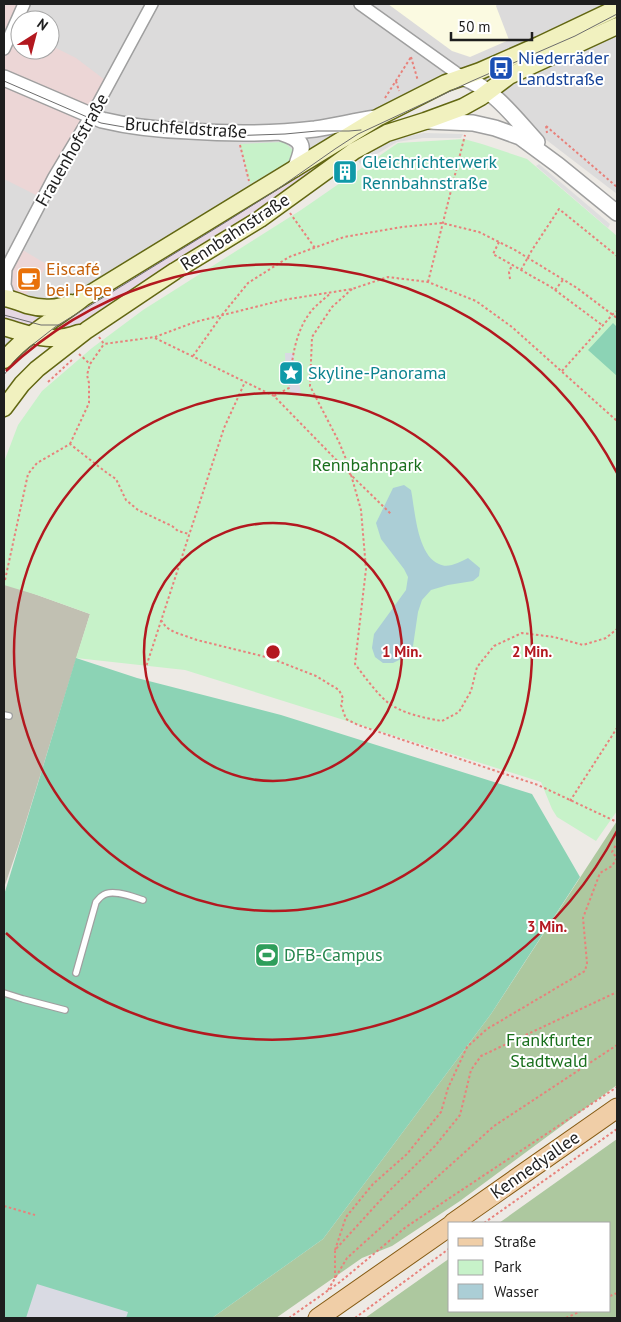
<svg xmlns="http://www.w3.org/2000/svg" width="621" height="1322" viewBox="0 0 621 1322" font-family="'PT Sans',sans-serif">
  <style>
    .residential { fill: #dcdbdb; fill-rule: evenodd }
    .commercial { fill: #ecd6d6 }
    .industrial { fill: #e6d8e4 }
    .education { fill: #fbfae1 }
    .construction { fill: #c1c0b2 }
    .forest { fill: #adc89f }
    .park { fill: #c7f2c9 }
    .pitch { fill: #8cd3b5 }
    .parking { fill: #dedede }
    .plaza { fill: #d9dae3 }
    .water { fill: #abced6 }
    .lines { fill: none; stroke-linecap: round; stroke-linejoin: round }
    .service-casing { stroke: #9f9f9f; stroke-width: 8 }
    .minor-casing { stroke: #9f9f9f; stroke-width: 14 }
    .tertiary-casing { stroke: #9f9f9f; stroke-width: 18 }
    .secondary-casing { stroke: #626712; stroke-width: 19 }
    .primary-casing { stroke: #855a12; stroke-width: 21 }
    .path { stroke: #e8817b; stroke-width: 2; stroke-dasharray: 2.5 2.5; stroke-linecap: butt }
    .service { stroke: #fff; stroke-width: 5.5 }
    .minor { stroke: #fff; stroke-width: 11 }
    .tertiary { stroke: #fff; stroke-width: 15 }
    .secondary { stroke: #f1f1bf; stroke-width: 16 }
    .primary { stroke: #f0cea7; stroke-width: 19 }
    .tram { stroke: #6c6c6c; stroke-width: 1 }
    .ring { fill: none; stroke: #b3181f; stroke-width: 2.5 }
    .labels { text-anchor: middle; stroke-width: 4; stroke-linejoin: round; paint-order: stroke }
    .transit-label { font-size: 18px; fill: #164399; stroke: #fff; text-anchor: start }
    .street-label { font-size: 18px; fill: #1e1e1e; stroke: #fff }
    .culture-label { font-size: 18px; fill: #0d838f; stroke: #fff; text-anchor: start }
    .food-label { font-size: 18px; fill: #c56008; stroke: #fff; text-anchor: start }
    .park-label { font-size: 18px; fill: #196f1c; stroke: #fff }
    .leisure-label { font-size: 18px; fill: #27864d; stroke: #fff; text-anchor: start }
    .centre { fill: #b3181f; stroke: #fff; stroke-width: 2.5 }
    .ring-label { font-size: 15px; text-anchor: middle; font-weight: bold; fill: #b3181f; stroke: #fff; stroke-width: 4; stroke-linejoin: round; paint-order: stroke }
  </style>
  <rect width="100%" height="100%" fill="#edeae5"/>
  <path class="residential" d="M4 4H617V194L463 76 347 139 4 354ZM20 20H50V50H20Z"/>
  <path class="commercial" d="M4 4H22L16 27 20 29V50H50V45L76 58 105 80 38 196 4 179Z
    M21 249 48 265 4 324V271Z"/>
  <path class="industrial" d="M364 138 280 199 79 328 58 332 53 321 347 139Z
    M4 304 29 312 39 321 32 330 4 321Z"/>
  <path class="education" d="M388 4H497L496 6 509 40 470 57 452 51Z"/>
  <path class="construction" d="M4 583 90 614 19 844 4 888Z"/>
  <path class="forest" d="M617 821V1085L460 1201 392 1246 362 1258 276 1318H212L323 1239 491 1014Z
    M617 1139V1318H365L450 1258V1311H610V1223H499Z"/>
  <path class="park" d="M464 139 482 144 527 159 617 236V811L596 841 557 817 552 809 541 782 185 670 76 658 90 614 37 595 4 585V462L18 425 42 391 92 348 143 310 301 210 398 143Z
    M284 142 293 150 291 160 250 184 240 144Z"/>
  <path class="pitch" d="M613 323 617 327V376L588 350Z
    M76 658 137 678 281 715 532 794 580 877 491 1014 323 1239 212 1318H4V895Z"/>
  <path class="parking" d="M424 133 463 134 461 138H423L397 142 360 164 358 161 394 139Z
    M539 164 610 224 608 228 536 166Z"/>
  <path class="plaza" d="M285 353H293L301 393H291L286 378Z
    M37 1284 128 1312 126 1318H26Z"/>
  <path class="water" d="M404 485 411 490C415 510 417 555 439 564 448 569 460 562 468 558L480 568 479 576 473 581 448 585 431 590 422 600 418 612 413 646 403 658 393 663H383L375 657 372 648 374 634 406 590 408 577 404 569 381 539 376 523 393 488Z"/>
  <g class="lines">
    <defs>
      <path id="service" d="M4 715 9 716
        M76 973 96 902C98 900 100 897 102 896 111 888 133 897 143 900
        M4 993 23 999 65 1010"/>
      <path id="minor" d="M360 4 462 77
        M4 49 24 4
        M10 299 5 285 6 269 54 177 99 102 152 4"/>
      <path id="tertiary" d="M462 77C494 89 514 117 537 142
        M4 78 102 120C131 127 160 130 189 131 231 134 273 134 315 129 335 126 355 121 375 118
        M427 121 473 123 495 128 520 137 558 165 617 213
        M282 133C306 141 304 147 295 169"/>
      <path id="secondary" d="M4 298C12 299 19 302 27 305 41 309 58 309 71 303
        M4 327C32 335 50 344 79 333
        M4 360C12 351 20 343 30 336 47 322 66 312 83 298L379 117 446 83 480 71 539 45 617 8
        M4 408 22 384 37 369 87 330 175 271 260 219 354 151 387 133 425 121 463 107 481 97 509 76 617 26"/>
      <path id="primary" d="M453 1223 617 1108
        M318 1318 450 1226"/>
    </defs>
    <use href="#service" class="service-casing"/>
    <use href="#minor" class="minor-casing"/>
    <use href="#tertiary" class="tertiary-casing"/>
    <use href="#secondary" class="secondary-casing"/>
    <use href="#primary" class="primary-casing"/>
    <path class="path" d="M411 57 418 81
      M396 81 399 91
      M385 98 411 57
      M546 126 547 133
      M546 126 617 187
      M240 145 249 181
      M290 213 315 248
      M499 242 493 254 551 287 602 325
      M521 270 532 250 559 209 617 256
      M510 279 509 272 512 265
      M428 282 465 135
      M352 289 332 307 312 337 310 386 339 442 348 464 361 510 366 569 355 664C365 677 374 690 386 701 400 713 424 718 442 721L459 712 471 691 477 667 494 646 522 633 554 637 583 645 606 638 617 629
      M555 290 563 280
      M99 337 104 344 155 337 195 322 283 300 352 289 388 277 428 282 476 301 512 327 617 421
      M155 338 274 396 352 476 392 515
      M79 354 90 364
      M193 356 222 315 248 283 289 257 344 237 402 227 442 223 479 232 515 250 577 288 617 318
      M562 371 613 314 617 311
      M48 382 73 359
      M274 396 289 388C292 361 294 331 313 309 319 303 325 298 331 293
      M70 444 89 403V383L87 375 90 364 104 344
      M5 580 28 474 37 463 70 444 107 473 116 479 126 500 138 510 172 526 178 531 189 534
      M161 620 166 627 174 632 197 640 270 658 316 676 339 690 343 698 341 705 346 719 358 725 538 785 617 822
      M145 670 224 428 245 382
      M570 801 617 728
      M4 1206 35 1215
      M484 1223 617 1129
      M335 1250 346 1217 373 1184 407 1154 441 1112 448 1088 467 1047 487 1029 585 971 587 963 583 918 600 873 612 866 617 858 612 852 617 843
      M335 1278V1250L387 1193 435 1146 460 1115 471 1070 481 1056 617 992
      M328 1290 347 1258 494 1126 617 1045
      M610 1296 617 1293
      M289 1318 340 1282 406 1227 617 1087
      M355 1318 450 1248
      M566 1318 581 1311"/>
    <use href="#service" class="service"/>
    <use href="#minor" class="minor"/>
    <use href="#tertiary" class="tertiary"/>
    <use href="#secondary" class="secondary"/>
    <use href="#primary" class="primary"/>
    <path class="tram" d="M4 81 101 123 158 133 227 136 285 134 317 131H349L361 130
      M4 315 41 325H59
      M4 375 14 361 27 349 55 327 229 220 275 191 335 149 358 134 472 81 575 36 617 14"/>
  </g>
  <g class="ring">
    <circle cx="273" cy="652" r="129"/>
    <circle cx="273" cy="652" r="259"/>
    <path d="M617 831A388 388 0 0 1 6 933M6 371A388 388 0 0 1 617 473"/>
  </g>
  <defs>
    <symbol id="bus-square" viewBox="-11 -11 22 22"><rect x="-9" y="-9" width="18" height="18" rx="4" fill="#1a4fb4" stroke="#fff"/><path d="M-5-6H5V4H4V6H2V4H-2V6H-4V4H-5ZM-3.5-4V0h7V-4ZM-3.5 1.2v1.5H-2V1.2ZM2 1.2v1.5H3.5V1.2Z" fill="#fff"/></symbol>
    <symbol id="building-square" viewBox="-11 -11 22 22"><rect x="-9" y="-9" width="18" height="18" rx="4" fill="#0f9aa8" stroke="#fff"/><path d="M-4-6H4V6H1V3H-1V6H-4ZM-2.5-4.3h1.7v1.8h-1.7ZM.8-4.3h1.7v1.8H.8ZM-2.5-1h1.7V.8h-1.7ZM.8-1h1.7V.8H.8Z" fill="#fff"/></symbol>
    <symbol id="cafe-square" viewBox="-11 -11 22 22"><rect x="-9" y="-9" width="18" height="18" rx="4" fill="#e8710a" stroke="#fff"/><path d="M-5.5-4.5H6V0H3Q3 3.5 0 3.5H-2.5Q-5.5 3.5-5.5 0ZM3-3.2v2h1.7v-2ZM-6 4.5H4V6H-6Z" fill="#fff"/></symbol>
    <symbol id="sight-square" viewBox="-11 -11 22 22"><rect x="-9" y="-9" width="18" height="18" rx="4" fill="#0f9aa8" stroke="#fff"/><path d="M0-6L1.8-2.2L6-1.7L2.9 1.2L3.7 5.4L0 3.3L-3.7 5.4L-2.9 1.2L-6-1.7L-1.8-2.2Z" fill="#fff"/></symbol>
    <symbol id="stadium-square" viewBox="-11 -11 22 22"><rect x="-9" y="-9" width="18" height="18" rx="4" fill="#2e9e5b" stroke="#fff"/><path d="M0-5a6.5 5 0 1 0 0 10a6.5 5 0 1 0 0-10ZM-3.5-1.8h7v3.6h-7Z" fill="#fff"/></symbol>
  </defs>
  <g fill-rule="evenodd">
    <use href="#bus-square" x="487" y="54" width="28" height="28"/>
    <use href="#building-square" x="331" y="158" width="28" height="28"/>
    <use href="#cafe-square" x="15" y="265" width="28" height="28"/>
    <use href="#sight-square" x="277" y="359" width="28" height="28"/>
    <use href="#stadium-square" x="253" y="941" width="28" height="28"/>
  </g>
  <g class="labels">
    <g class="transit-label">
      <text x="518" y="64">Niederräder<tspan x="518" dy="21">Landstraße</tspan></text>
    </g>
    <g class="street-label">
      <text transform="translate(186 128) rotate(4)" y="6">Bruchfeldstraße</text>
      <text transform="translate(72 150) rotate(-60)" y="6">Frauenhofstraße</text>
      <text transform="translate(235 232) rotate(-33)" y="6">Rennbahnstraße</text>
      <text transform="translate(535 1165) rotate(-35)" y="6">Kennedyallee</text>
    </g>
    <g class="culture-label">
      <text x="362" y="168">Gleichrichterwerk<tspan x="362" dy="21">Rennbahnstraße</tspan></text>
      <text x="308" y="379">Skyline-Panorama</text>
    </g>
    <g class="food-label">
      <text x="46" y="275">Eiscafé<tspan x="46" dy="21">bei Pepe</tspan></text>
    </g>
    <g class="park-label">
      <text x="367" y="471">Rennbahnpark</text>
      <text x="549" y="1046">Frankfurter<tspan x="549" dy="21">Stadtwald</tspan></text>
    </g>
    <g class="leisure-label">
      <text x="284" y="961">DFB-Campus</text>
    </g>
  </g>
  <circle cx="273" cy="652" r="8" class="centre"/>
  <g class="ring-label">
    <text x="402" y="657">1 Min.</text>
    <text x="532" y="657">2 Min.</text>
    <text x="547" y="932">3 Min.</text>
  </g>
  <rect width="621" height="1322" fill="none" stroke="#1e1e1e" stroke-width="10"/>
  <rect x="448" y="1222" width="162" height="90" fill="#ffffff" stroke="#a5a5a5"/>
  <rect x="458" y="1238" width="25" height="8" fill="#f0cea7" stroke="#a5a5a5"/>
  <text x="494" y="1247" font-size="15" fill="#1e1e1e">Straße</text>
  <rect x="458" y="1260" width="25" height="15" fill="#c7f2c9" stroke="#a5a5a5"/>
  <text x="494" y="1272" font-size="15" fill="#1e1e1e">Park</text>
  <rect x="458" y="1284" width="25" height="15" fill="#abced6" stroke="#a5a5a5"/>
  <text x="494" y="1297" font-size="15" fill="#1e1e1e">Wasser</text>
  <g transform="translate(35 35) rotate(36)"><circle r="24" fill="#ffffff" stroke="#a5a5a5"/>
  <path d="M0-4L9 19L0 12L-9 19Z" fill="#b3181f"/>
  <text y="-8" font-size="14" font-weight="bold" text-anchor="middle" fill="#1e1e1e">N</text>
  </g>
  <path d="M451 32v8h81v-8" fill="none" stroke="#1e1e1e" stroke-width="2.5"/>
  <text x="458" y="32" font-size="15" fill="#1e1e1e" stroke="#ffffff" stroke-width="4" paint-order="stroke">50 m</text>
</svg>
